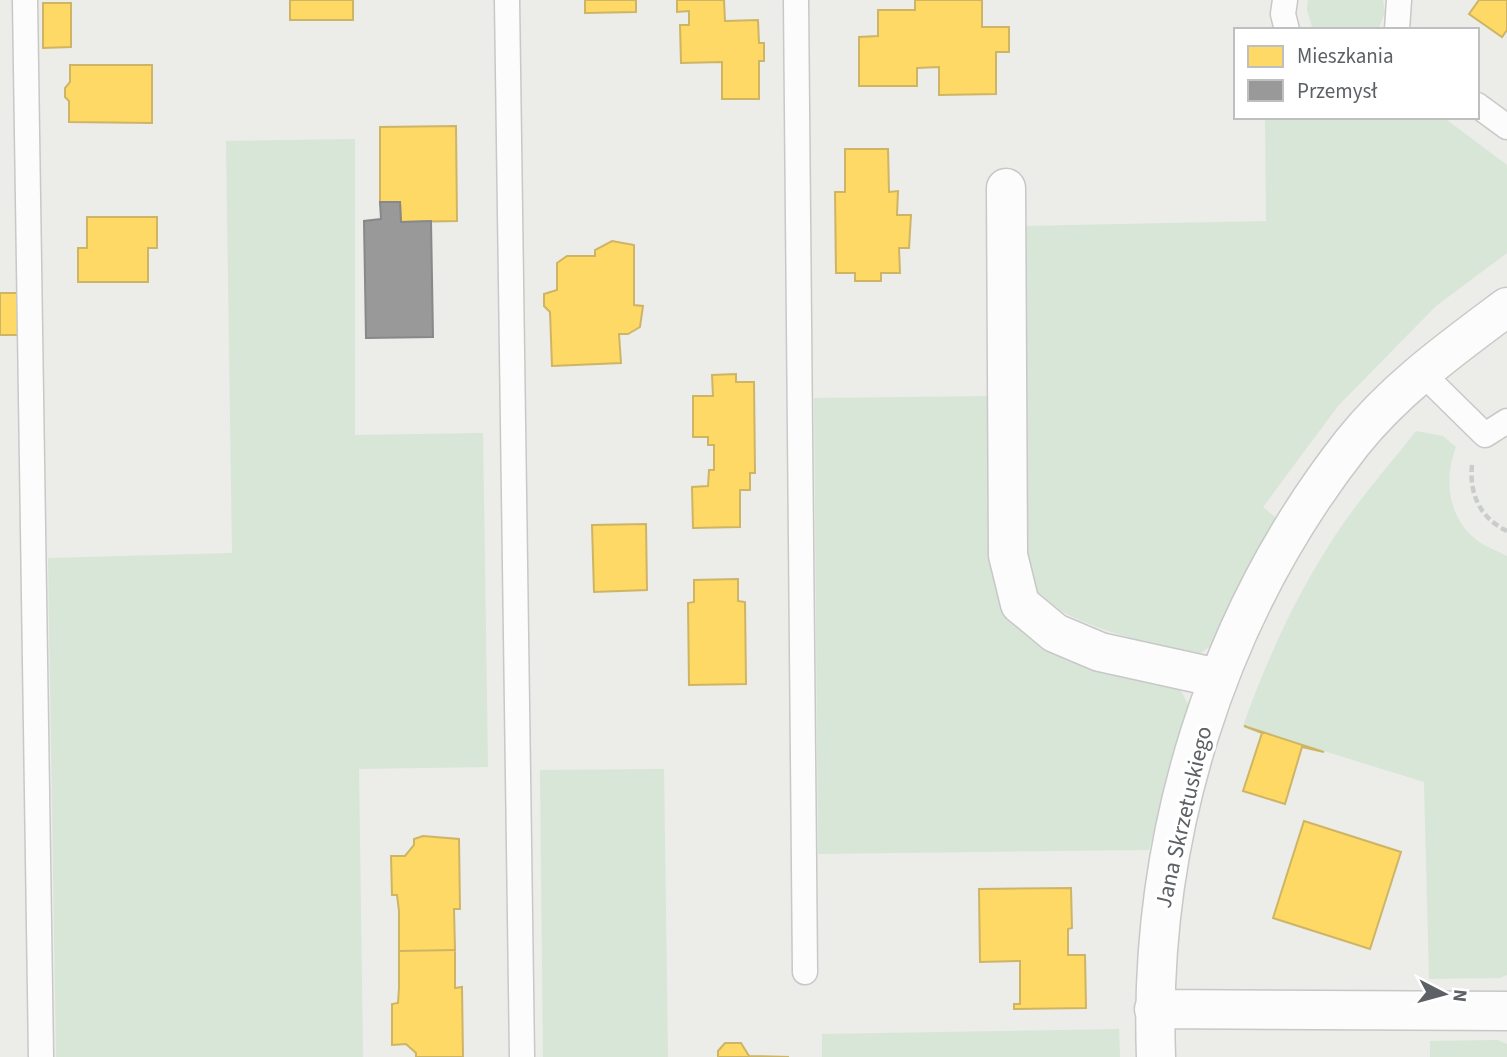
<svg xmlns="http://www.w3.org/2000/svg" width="1507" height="1057" viewBox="0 0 1507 1057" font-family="'Source Sans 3',sans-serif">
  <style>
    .green { fill: #d7e6d6 }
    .homes { fill: #ffd966; stroke: #ceb565; stroke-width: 2 }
    .industry { fill: #999; stroke: #878889; stroke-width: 2 }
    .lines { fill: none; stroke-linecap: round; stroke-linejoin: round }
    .lane-casing { stroke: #c8c8c8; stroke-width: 27 }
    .street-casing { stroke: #c8c8c8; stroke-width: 41 }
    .path { stroke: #c9cdcb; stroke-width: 4.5; stroke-dasharray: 7 3.5; stroke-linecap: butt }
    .lane { stroke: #fcfcfc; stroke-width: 24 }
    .street { stroke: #fcfcfc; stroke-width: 38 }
    .labels { text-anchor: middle; stroke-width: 7; stroke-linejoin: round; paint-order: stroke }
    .street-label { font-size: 23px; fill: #5d6064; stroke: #fff }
  </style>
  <rect width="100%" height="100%" fill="#ecece8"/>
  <path class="green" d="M1308 0H1383L1385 12 1378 30H1313L1307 10Z
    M1265 117H1443L1507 165V253L1436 306 1338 406 1263 507 1277 519 1215 643 1199 654C1164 650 1056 620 1036 593 1032 588 1030 579 1027 573L1024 226 1266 221Z
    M355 139V435L483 433 488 767 359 769 363 1057H56L48 558 232 553 226 141Z
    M992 396 1002 599 1015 625 1070 655 1180 689 1189 706 1149 850 818 854 814 398Z
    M1416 431 1443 436 1456 447C1443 479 1448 519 1478 541 1486 547 1498 551 1507 556V975L1500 978 1429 979 1424 782 1243 726C1268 656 1300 586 1343 524 1365 492 1392 462 1416 431Z
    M664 769 668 1057H543L540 770Z
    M1119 1029 1120 1057H822V1034Z
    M1497 1040 1507 1044V1057H1430V1041Z"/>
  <path class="homes" d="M290 0H353V20H290Z
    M585 0H636V12L585 13Z
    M677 0H724L725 21 758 20 759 43H764V61H759V99H722V62L681 63 680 25H689V11L677 12Z
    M915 0H982V27H1009V52H996V94L939 95V67L917 68V86H859V37L878 36V10H915Z
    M1479 0H1507V30L1502 37 1469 14Z
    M43 3H71V47L43 48Z
    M70 65H152V123L69 122V101L65 97V88L70 82Z
    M456 126 457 221 401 222 400 202H380V127Z
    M845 149H888L889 192 898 191 897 215H911L909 248H899L900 273H881V281H855V273H836L835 192H845Z
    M87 217H157V248H148V282H78V248H87Z
    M612 241 634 245V305L643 306 640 327 628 334H619L621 363 552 366 550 312 544 306V294L557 290V263L567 256H595V250Z
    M0 293H20L21 335H0Z
    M736 374V382H754L755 473H750V490H740V527L693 528 692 487 708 486 709 470H714V445H708V437H693V396H713L712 375Z
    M646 524 647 590 594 592 592 525Z
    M738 579V601L745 602 746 684 689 685 688 603 694 602V580Z
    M1244 726 1324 752 1302 747 1285 804 1243 791 1262 733Z
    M1304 821 1401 852 1370 949 1273 918Z
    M423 836 459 839 460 909H454L455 950 399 951V911L397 895H392L391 856H405L414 845V839Z
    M1071 888 1072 928 1068 929V955H1085L1086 1008 1014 1009V1004H1020V961L980 962 979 889Z
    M455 950V988L462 987 463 1057H416V1053L406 1044 392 1045V1004L398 1003 399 988V951Z
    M725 1043H741L749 1056 789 1057H718V1051Z"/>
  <path class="industry" d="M380 202H400L401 222 431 221 433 337 366 338 364 221 381 219Z"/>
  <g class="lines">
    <defs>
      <path id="lane" d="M25 0 41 1057
        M507 0 522 1057
        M796 0 805 972
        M1285 0 1283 14 1287 30
        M1397 30 1399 0
        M1477 105 1507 127
        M1421 372 1485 435 1507 421"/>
      <path id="street" d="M1006 188 1008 555 1020 604 1055 633 1100 652 1218 678
        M1154 1009 1507 1011
        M1156 1057C1148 838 1216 616 1352 443 1395 389 1452 348 1507 307"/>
    </defs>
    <use href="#lane" class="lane-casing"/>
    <use href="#street" class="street-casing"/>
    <path class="path" d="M1472 465C1469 494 1480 518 1507 531"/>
    <use href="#lane" class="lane"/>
    <use href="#street" class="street"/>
  </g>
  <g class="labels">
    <g class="street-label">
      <text transform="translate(1183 817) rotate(-77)" y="8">Jana Skrzetuskiego</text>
    </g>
  </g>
  <rect x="1234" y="28" width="245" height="91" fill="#ffffff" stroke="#bebfc1" stroke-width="2"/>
  <rect x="1248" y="46" width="35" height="21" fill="#ffd966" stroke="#bebfc1" stroke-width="2"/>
  <text x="1297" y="63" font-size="21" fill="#5d6064">Mieszkania</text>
  <rect x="1248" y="80" width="35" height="21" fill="#999999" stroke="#bebfc1" stroke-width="2"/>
  <text x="1297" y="98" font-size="21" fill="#5d6064">Przemysł</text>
  <g transform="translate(1444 994) rotate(96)" stroke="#ffffff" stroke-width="5" paint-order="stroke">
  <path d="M0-5L12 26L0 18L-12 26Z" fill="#5d6064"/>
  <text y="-10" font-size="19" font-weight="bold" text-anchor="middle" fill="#5d6064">N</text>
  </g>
</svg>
